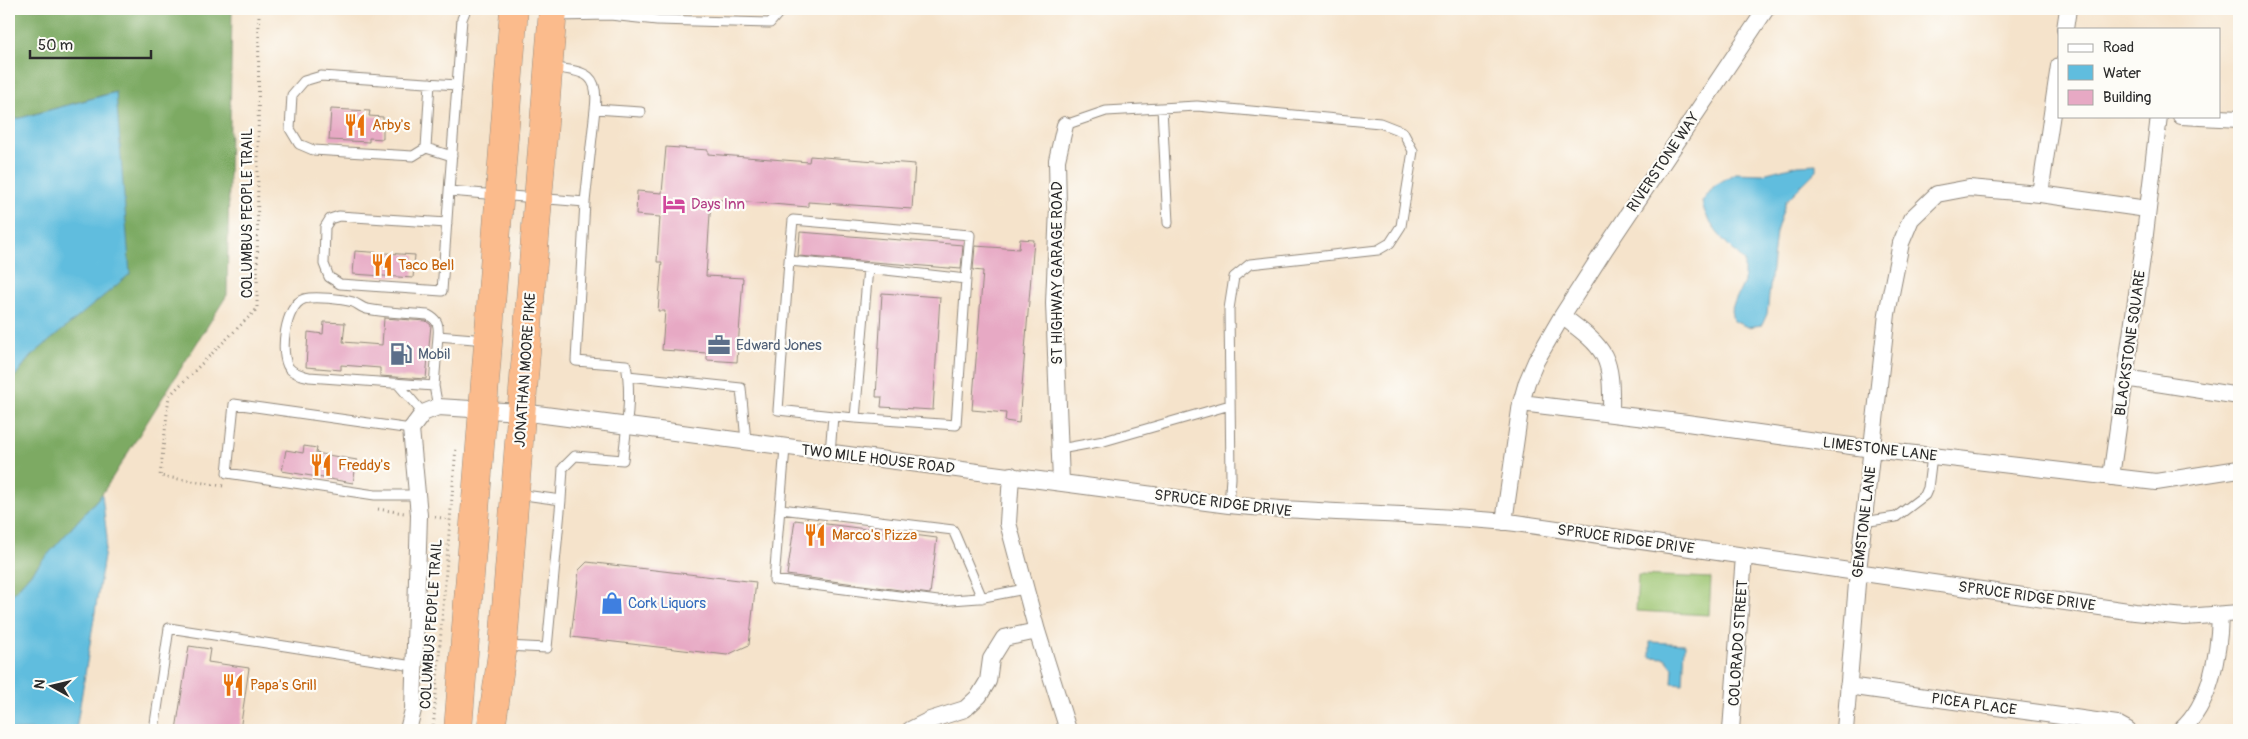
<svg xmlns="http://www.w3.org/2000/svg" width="2248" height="739" viewBox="0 0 2248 739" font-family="Pangolin,sans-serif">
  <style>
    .green { fill: #9cc571; stroke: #64784e }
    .forest { fill: #7daa63; stroke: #546a47 }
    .water { fill: #60bdde; stroke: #467484 }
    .building { fill: #e7a9c4 }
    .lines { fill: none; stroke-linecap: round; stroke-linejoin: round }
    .service-casing { stroke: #90877b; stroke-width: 11 }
    .minor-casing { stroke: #90877b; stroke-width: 18 }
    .trunk-casing { stroke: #90877b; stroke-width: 29 }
    .path { stroke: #90877b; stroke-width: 3; stroke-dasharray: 1 4; stroke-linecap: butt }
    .service { stroke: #fff; stroke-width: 9 }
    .minor { stroke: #fff; stroke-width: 16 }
    .trunk { stroke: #fbbb8c; stroke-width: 28 }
    .labels { text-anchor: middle; stroke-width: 4.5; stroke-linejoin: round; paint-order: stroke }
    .food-label { font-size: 15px; fill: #c56008; stroke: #fdfcf7; text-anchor: start }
    .street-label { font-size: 15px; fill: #2b2b2b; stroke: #fdfcf7 }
    .hotel-label { font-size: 15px; fill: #b23c85; stroke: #fdfcf7; text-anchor: start }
    .service-label { font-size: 15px; fill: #4e5e75; stroke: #fdfcf7; text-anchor: start }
    .shop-label { font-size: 15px; fill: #366cbe; stroke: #fdfcf7; text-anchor: start }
  </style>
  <rect width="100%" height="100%" fill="#fdfcf7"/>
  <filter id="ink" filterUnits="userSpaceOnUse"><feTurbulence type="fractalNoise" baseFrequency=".02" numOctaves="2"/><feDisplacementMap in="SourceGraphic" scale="10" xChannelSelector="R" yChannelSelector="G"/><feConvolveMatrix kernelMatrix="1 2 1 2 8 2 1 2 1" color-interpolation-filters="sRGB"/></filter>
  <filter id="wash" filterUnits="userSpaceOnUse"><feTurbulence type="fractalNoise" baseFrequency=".0096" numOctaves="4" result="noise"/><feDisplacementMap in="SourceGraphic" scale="20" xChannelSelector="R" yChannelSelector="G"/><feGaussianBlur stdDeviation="1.12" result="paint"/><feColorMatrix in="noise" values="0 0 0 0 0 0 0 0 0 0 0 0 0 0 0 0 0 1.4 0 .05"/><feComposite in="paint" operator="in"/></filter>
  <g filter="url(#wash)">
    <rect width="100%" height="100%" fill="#f5e3cb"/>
    <path class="green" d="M1638 575 1711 578 1709 615 1636 611Z"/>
    <path class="forest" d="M9 9H232L227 295 102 494 9 598V384L30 357 115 92 9 121Z"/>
    <path class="water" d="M116 92 130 274 30 357 9 384V121Z
      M1816 164V171L1786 201 1776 232 1767 314 1762 325 1748 327 1733 321 1731 310 1744 282V261C1728 245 1706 225 1702 202L1714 186 1735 173 1763 174 1798 165Z
      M102 494 107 538 76 730H9V598Z
      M1650 642 1685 644 1683 684 1672 683 1673 668 1665 658 1650 657Z"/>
    <g id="blocks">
      <path class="building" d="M331 109 370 111 369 116 383 117V139L369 138V142L329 140Z
        M666 147 708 150V154L809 162 810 156 915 164 912 209 808 202V207L711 199 706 276 743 278 737 362 707 360V353L662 350 665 311H658L662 262H657L660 217 636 215 637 191 662 193Z
        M800 232 963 245 961 269 798 256Z
        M1020 239 1034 240 1019 423 1005 421 1006 413 972 410 983 271 973 270 975 246 1019 249Z
        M355 251 415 255 413 278 353 274Z
        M882 293 940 297 933 410 881 407 882 397H876Z
        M384 318 426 321 431 325 426 379 380 376V368L341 365V370L306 367 308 332 323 334 324 322 345 323 343 342 382 345Z
        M304 446 317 448 316 453 357 460 353 483 282 471 286 450 303 453Z
        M795 520 937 538 930 594 787 575Z
        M587 562 756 582 749 645 727 655 571 637 579 570Z
        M189 646 210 649 208 662 249 668 240 730H176Z"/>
    </g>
  </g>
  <g filter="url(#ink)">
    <use href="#blocks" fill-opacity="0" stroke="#90877b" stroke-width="1"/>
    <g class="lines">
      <defs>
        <path id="service" d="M466 9 462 19 449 191 585 202 595 109 641 112
          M555 16 610 15 657 20 770 23 782 9
          M551 67C583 72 600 71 595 109
          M1162 108 1168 223
          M1065 125 1106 111 1197 106 1380 123 1403 132 1413 151 1401 226 1390 243 1378 250 1250 264 1234 277 1229 309 1231 478 1229 505
          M426 148 430 83
          M452 156 426 148 413 156 313 150 299 144 290 129 292 95 304 81 321 76 457 85
          M447 223 339 216 330 219 325 227 324 264 329 277 340 284 442 291 449 191
          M789 261 778 410 833 416 830 453
          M628 376 741 388 746 441
          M397 383 423 413
          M434 386 309 377C302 375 294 374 289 368 279 354 285 305 304 299 315 296 342 299 353 302 358 304 362 308 367 309 387 313 408 313 428 315 438 320 439 325 438 336
          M438 407 434 386 438 336 486 340
          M833 416 855 418 868 268 789 261 793 220 970 235 966 279
          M855 418 956 425 966 279 868 268
          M411 429 234 404 227 473 375 495H418
          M785 448 774 580 938 601 979 598 1025 589
          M1060 449 1104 441 1230 405
          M561 500 563 468 575 456 623 460C626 430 632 395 626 365L576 361 585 202
          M781 509 953 530 982 598
          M1863 522 1896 517 1925 495 1928 488 1932 456
          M505 646 547 648 561 500 517 494
          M154 730 169 628 413 666"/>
        <path id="minor" d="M2065 29 2068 9
          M2181 116 2239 119
          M2040 194 2059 66
          M1562 316C1608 350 1612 356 1611 414
          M2125 378 2239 396
          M1521 403 1687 423 1872 449 2156 482 2239 469
          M1011 475 1008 523 1037 631 1068 730
          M2111 477 2143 251 2159 116
          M1061 482 1054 303 1058 208 1057 160 1065 125
          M1504 522 1521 403 1527 382 1536 361 1562 316 1605 249 1766 9
          M1848 686 2117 724 2128 730
          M408 730 413 710 419 515 411 429 423 413 438 407 522 412 1229 505C1325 514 1420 513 1516 523L2135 612 2185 617 2239 613
          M910 730 930 720 965 709 979 696 988 681 991 659 1004 638 1037 631
          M1731 730 1744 556
          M1845 730 1858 571 1887 314 1901 243 1911 219 1937 194 1969 188 2040 194 2147 209
          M2181 730C2211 704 2219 653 2220 615"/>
        <path id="trunk" d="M458 730 514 9
          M491 730 503 646 553 9"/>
      </defs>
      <use href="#service" class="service-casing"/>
      <use href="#minor" class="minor-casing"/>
      <use href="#trunk" class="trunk-casing"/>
      <path class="path" d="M223 486 160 476 169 396 257 309 259 9
        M378 509 404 513
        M435 517 450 519
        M433 730 456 447"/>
      <use href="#service" class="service"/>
      <use href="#minor" class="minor"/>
      <use href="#trunk" class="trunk"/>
    </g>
  </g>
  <defs>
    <symbol id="restaurant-bare" viewBox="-9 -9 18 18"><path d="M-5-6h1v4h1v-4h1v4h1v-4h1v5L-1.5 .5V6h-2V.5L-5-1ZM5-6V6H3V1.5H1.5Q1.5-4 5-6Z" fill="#e8710a" stroke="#fdfcf7" stroke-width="2.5" paint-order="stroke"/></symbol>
    <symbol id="hotel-bare" viewBox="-9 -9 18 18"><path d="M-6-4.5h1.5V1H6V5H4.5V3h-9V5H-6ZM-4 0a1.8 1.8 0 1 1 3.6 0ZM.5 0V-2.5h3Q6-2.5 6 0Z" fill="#d1479c" stroke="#fdfcf7" stroke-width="2.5" paint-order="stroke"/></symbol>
    <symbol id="office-bare" viewBox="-9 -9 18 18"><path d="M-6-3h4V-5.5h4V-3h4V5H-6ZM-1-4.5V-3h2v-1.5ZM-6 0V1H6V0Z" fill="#5c6f8a" stroke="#fdfcf7" stroke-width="2.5" paint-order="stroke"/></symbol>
    <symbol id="fuel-bare" viewBox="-9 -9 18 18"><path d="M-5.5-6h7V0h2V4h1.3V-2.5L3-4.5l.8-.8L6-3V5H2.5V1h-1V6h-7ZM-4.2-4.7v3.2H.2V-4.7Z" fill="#5c6f8a" stroke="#fdfcf7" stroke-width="2.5" paint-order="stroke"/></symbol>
    <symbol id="shop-bare" viewBox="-9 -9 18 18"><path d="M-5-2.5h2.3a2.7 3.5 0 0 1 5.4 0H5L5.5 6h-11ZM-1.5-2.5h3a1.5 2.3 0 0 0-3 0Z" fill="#3f7fe0" stroke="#fdfcf7" stroke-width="2.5" paint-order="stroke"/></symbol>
  </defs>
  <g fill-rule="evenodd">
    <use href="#restaurant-bare" x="339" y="109" width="32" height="32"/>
    <use href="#hotel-bare" x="658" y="188" width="32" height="32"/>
    <use href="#restaurant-bare" x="366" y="249" width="32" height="32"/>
    <use href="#office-bare" x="703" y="329" width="32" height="32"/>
    <use href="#fuel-bare" x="385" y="338" width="32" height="32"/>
    <use href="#restaurant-bare" x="305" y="449" width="32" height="32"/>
    <use href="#restaurant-bare" x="799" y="519" width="32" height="32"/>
    <use href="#shop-bare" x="596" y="587" width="32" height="32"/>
    <use href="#restaurant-bare" x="217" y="669" width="32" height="32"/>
  </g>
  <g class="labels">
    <g class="food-label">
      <text x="372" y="130">Arby's</text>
      <text x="398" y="270">Taco Bell</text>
      <text x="338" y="470">Freddy's</text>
      <text x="832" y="540">Marco's Pizza</text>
      <text x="250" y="690">Papa's Grill</text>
    </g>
    <g class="street-label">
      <text transform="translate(1663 162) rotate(-56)" y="5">RIVERSTONE WAY</text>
      <text transform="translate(247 213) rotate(-90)" y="5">COLUMBUS PEOPLE TRAIL</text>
      <text transform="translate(1057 273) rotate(-90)" y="5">ST HIGHWAY GARAGE ROAD</text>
      <text transform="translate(2130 343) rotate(-82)" y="5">BLACKSTONE SQUARE</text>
      <text transform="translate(525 370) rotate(-86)" y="5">JONATHAN MOORE PIKE</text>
      <text transform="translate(1880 449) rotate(7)" y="5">LIMESTONE LANE</text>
      <text transform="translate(878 459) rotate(7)" y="5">TWO MILE HOUSE ROAD</text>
      <text transform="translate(1223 503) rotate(7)" y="5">SPRUCE RIDGE DRIVE</text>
      <text transform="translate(1864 522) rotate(-83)" y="5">GEMSTONE LANE</text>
      <text transform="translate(1626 539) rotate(8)" y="5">SPRUCE RIDGE DRIVE</text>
      <text transform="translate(2027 596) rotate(8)" y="5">SPRUCE RIDGE DRIVE</text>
      <text transform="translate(431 624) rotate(-86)" y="5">COLUMBUS PEOPLE TRAIL</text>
      <text transform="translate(1738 643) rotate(-86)" y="5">COLORADO STREET</text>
      <text transform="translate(1974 704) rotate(8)" y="5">PICEA PLACE</text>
    </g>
    <g class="hotel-label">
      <text x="691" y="209">Days Inn</text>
    </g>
    <g class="service-label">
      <text x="736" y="350">Edward Jones</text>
      <text x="418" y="359">Mobil</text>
    </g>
    <g class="shop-label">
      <text x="628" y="608">Cork Liquors</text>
    </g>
  </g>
  <rect width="2248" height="739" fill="none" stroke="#fdfcf7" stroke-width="30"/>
  <rect x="2058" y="28" width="162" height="90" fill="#fdfcf7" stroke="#a9a8a5"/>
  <rect x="2068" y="44" width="25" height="8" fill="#ffffff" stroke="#a9a8a5"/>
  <text x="2103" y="52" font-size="15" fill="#2b2b2b">Road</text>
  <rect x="2068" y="65" width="25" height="15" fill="#60bdde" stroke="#a9a8a5"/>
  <text x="2103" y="78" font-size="15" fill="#2b2b2b">Water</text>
  <rect x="2068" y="90" width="25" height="15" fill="#e7a9c4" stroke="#a9a8a5"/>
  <text x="2103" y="102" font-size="15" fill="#2b2b2b">Building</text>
  <g transform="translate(52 686) rotate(278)" stroke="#fdfcf7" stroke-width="4" paint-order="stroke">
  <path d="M0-4L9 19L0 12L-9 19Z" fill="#2b2b2b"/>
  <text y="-8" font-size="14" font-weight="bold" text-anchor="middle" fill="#2b2b2b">N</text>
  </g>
  <path d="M30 50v8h121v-8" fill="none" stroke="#2b2b2b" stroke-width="2.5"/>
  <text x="38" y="50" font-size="15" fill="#2b2b2b" stroke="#fdfcf7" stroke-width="4" paint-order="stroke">50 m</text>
</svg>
